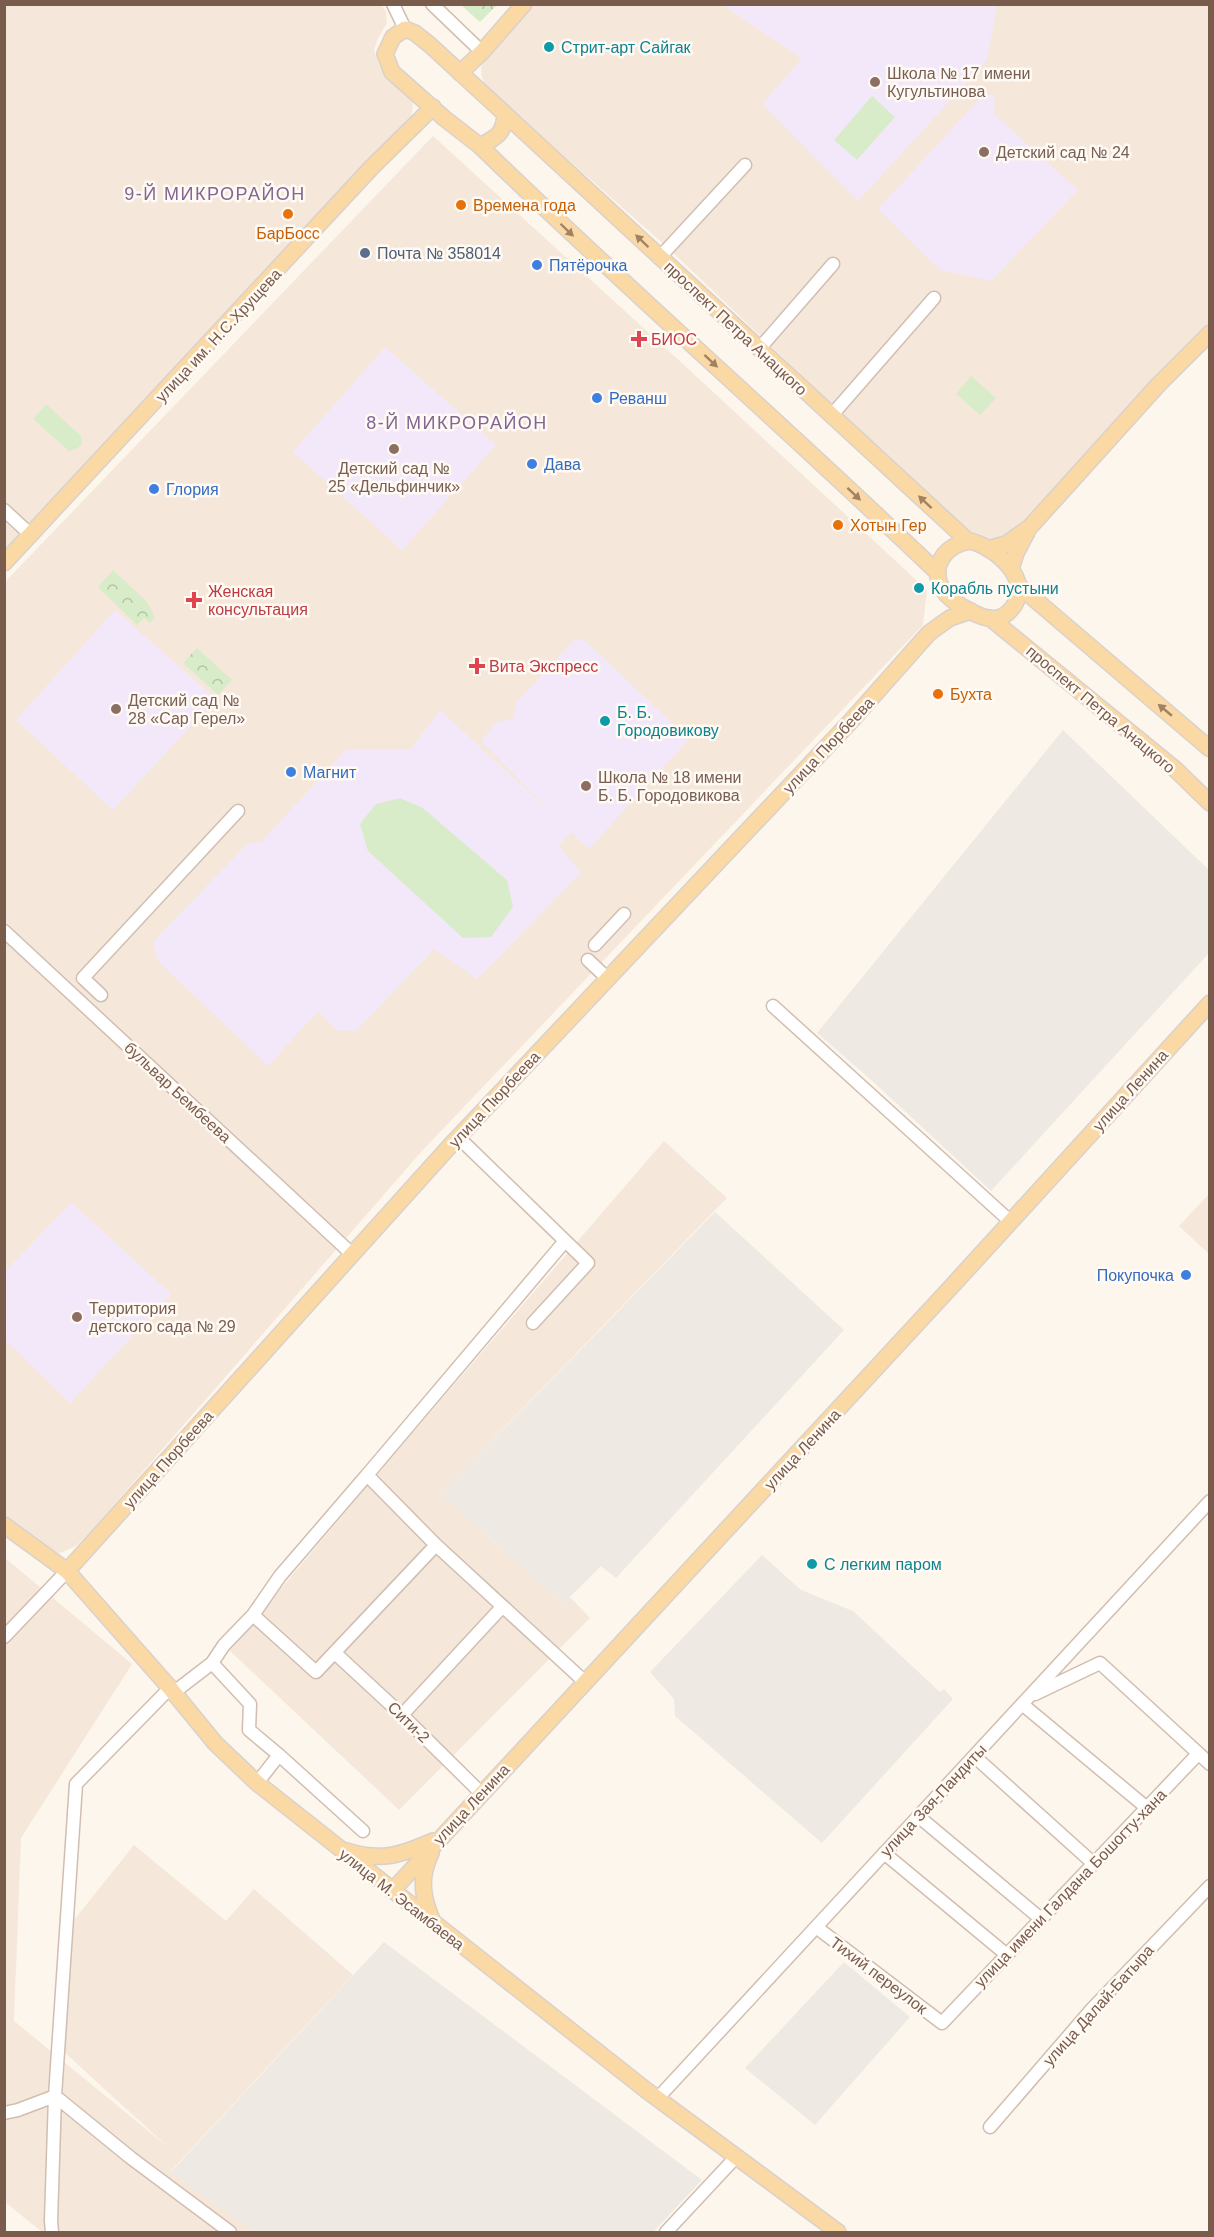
<svg xmlns="http://www.w3.org/2000/svg" width="1214" height="2237" viewBox="0 0 1214 2237" font-family="Helvetica,sans-serif">
  <style>
    .residential { fill: #f5e8da }
    .industrial { fill: #efe9e4 }
    .education { fill: #f3e8fa }
    .forest { fill: url(#forest-crowns) }
    .pitch { fill: #d8ecc9 }
    .lines { fill: none; stroke-linecap: round; stroke-linejoin: round }
    .minor-casing { stroke: #d1beb0; stroke-width: 15 }
    .major-casing { stroke: #dad1cd; stroke-width: 18 }
    .minor { stroke: #fff; stroke-width: 12 }
    .major { stroke: #fbd9a5; stroke-width: 15 }
    .oneway { fill: #a18267 }
    .culture-dot { fill: #0f9aa8; stroke: #fffaf3; stroke-width: 2 }
    .education-dot { fill: #8d6e63; stroke: #fffaf3; stroke-width: 2 }
    .food-dot { fill: #e8710a; stroke: #fffaf3; stroke-width: 2 }
    .service-dot { fill: #5c6f8a; stroke: #fffaf3; stroke-width: 2 }
    .shop-dot { fill: #3f7fe0; stroke: #fffaf3; stroke-width: 2 }
    .health-dot { fill: #e0444e; stroke: #fffaf3; stroke-width: 2 }
    .labels { text-anchor: middle; stroke-width: 5; stroke-linejoin: round; paint-order: stroke }
    .culture-label { font-size: 16px; fill: #0d838f; stroke: #fffaf3; text-anchor: start }
    .education-label { font-size: 16px; fill: #785e54; stroke: #fffaf3; text-anchor: start }
    .food-label { font-size: 16px; fill: #c56008; stroke: #fffaf3; text-anchor: start }
    .service-label { font-size: 16px; fill: #4e5e75; stroke: #fffaf3; text-anchor: start }
    .shop-label { font-size: 16px; fill: #366cbe; stroke: #fffaf3; text-anchor: start }
    .street-label { font-size: 16px; fill: #7a5c4d; stroke: #fffaf3 }
    .health-label { font-size: 16px; fill: #be3a42; stroke: #fffaf3; text-anchor: start }
    .neighbourhood-label { font-size: 18px; letter-spacing: 1.5px; fill: #846695; stroke: #fffaf3 }
  </style>
  <defs>
    <pattern id="forest-crowns" width="20" height="18" patternUnits="userSpaceOnUse" patternTransform="scale(1.5)"><rect width="20" height="18" fill="#d8ecc9"/><path d="M2 6a3 3 0 1 1 6 0M12 15a3 3 0 1 1 6 0" fill="none" stroke="#b4c2a5"/></pattern>
  </defs>
  <rect width="100%" height="100%" fill="#fdf6ec"/>
  <path class="residential" d="M5 5H382L386 12 387 23 378 38 374 50 379 65 409 94 413 103 411 118 5 555Z
    M534 5H1209V323L1015 535 994 543 968 534 667 247 486 87 482 77 481 67 486 57Z
    M433 136 683 364 927 590 923 625 421 1152 93 1529 76 1546 58 1554 35 1542 5 1521 4 583Z
    M664 1141 727 1198 440 1494 566 1606 570 1597 590 1618 399 1810 229 1650 402 1445Z
    M1209 1194V1254L1179 1226Z
    M4 1557 132 1664 21 1838 14 2021 168 2147 63 2051 70 1925 134 1845 226 1921 254 1889 353 1975 171 2171 256 2232H42L5 2202Z"/>
  <path class="industrial" d="M1063 730 1209 870V953L991 1191 869 1078 817 1033Z
    M715 1212 844 1330 616 1578 601 1566 570 1597 566 1606 440 1494Z
    M762 1555 801 1590 853 1611 940 1692 944 1689 953 1699 822 1843 675 1716 674 1699 650 1672Z
    M384 1942 702 2180 653 2232H256L171 2172Z
    M844 1962 910 2017 815 2125 745 2068Z"/>
  <path class="education" d="M723 5H997L987 60 858 201 762 104 802 59Z
    M984 94 995 95 994 114 1078 190 991 281 940 270 878 209Z
    M385 347 496 445 402 550 293 452Z
    M115 610 216 699 113 810 16 720Z
    M583 639 689 739 589 849 571 832 559 846 581 873 477 979 434 949 356 1031 336 1030 318 1011 268 1066 157 960 153 942 247 844 262 841 347 749H411L440 710 557 818 481 741 496 723 513 718 517 702 573 641Z
    M71 1202 171 1294 70 1403 5 1340 4 1273Z"/>
  <path class="forest" d="M461 5H497L480 22Z
    M113 570 147 602 155 617 150 623 144 618 137 625 98 587Z
    M197 648 232 680 218 695 183 663Z"/>
  <path class="pitch" d="M872 96 895 117 857 160 834 140Z
    M971 376 996 398 980 415 956 394Z
    M46 404 81 436 82 444 78 448 69 451 33 419Z
    M400 798 423 808 507 880 513 907 491 937 463 938 368 851 360 824 376 804Z"/>
  <g class="lines">
    <defs>
      <path id="minor" d="M393 4 405 29
        M432 4 482 52
        M659 258 745 165
        M759 349 833 264
        M831 416 934 298
        M4 510 31 535
        M4 931 352 1254
        M595 945 624 914
        M588 960 608 979
        M101 995 83 978 238 811
        M773 1006 1011 1222
        M458 1137 588 1263 533 1323
        M367 1475 565 1241
        M436 1545 316 1672 253 1615 280 1576 367 1475 436 1545 585 1682
        M4 1637 67 1571
        M335 1653 402 1715 481 1793
        M212 1663 224 1645 253 1615
        M173 1693 212 1663 250 1704 249 1730 279 1755
        M1035 1694 1100 1663 1210 1764
        M1022 1704 1147 1808
        M402 1715 502 1607
        M974 1756 1094 1864
        M257 1783 279 1755 363 1831
        M918 1816 1041 1919
        M884 1853 1007 1955
        M816 1927 942 2023 1198 1754
        M657 2099 1210 1501
        M4 2113 18 2110 55 2096 131 2158 230 2232
        M990 2127 1092 2009 1210 1886
        M52 2232 51 2221 55 2096 76 1784 170 1688
        M666 2232 736 2157"/>
      <path id="major" d="M405 29 415 33 430 45 505 114C504 134 497 137 480 146L444 118 392 72 385 54 393 37Z
        M460 73 482 52 524 4
        M505 114 968 541
        M480 146C629 291 787 428 938 573
        M970 541C996 547 1033 580 1013 607 1009 612 1004 617 998 618 983 622 951 602 943 590 928 566 947 544 970 541Z
        M988 549 1006 544 1030 527 1159 384 1210 333
        M4 563 372 167 433 107
        M1011 569 1016 553 1027 532
        M1018 585 1210 749
        M990 618 1175 769 1210 803
        M4 1525 67 1571 170 1688 215 1743 257 1783 646 2090 838 2232
        M67 1571 449 1147 851 721 929 633 950 618 971 611
        M347 1851C381 1862 401 1855 433 1841
        M431 1853C419 1878 422 1897 433 1922
        M392 1891 952 1286 1210 1003"/>
    </defs>
    <use href="#minor" class="minor-casing"/>
    <use href="#major" class="major-casing"/>
    <use href="#minor" class="minor"/>
    <use href="#major" class="major"/>
  </g>
  <defs><path id="oneway-solid" d="M-6-.8H1V-3.2L6.5 0L1 3.2V.8H-6Z" transform="scale(1.5)"/></defs>
  <g class="oneway">
    <use href="#oneway-solid" transform="translate(567 230) rotate(44)"/>
    <use href="#oneway-solid" transform="translate(642 241) rotate(-136)"/>
    <use href="#oneway-solid" transform="translate(711 361) rotate(43)"/>
    <use href="#oneway-solid" transform="translate(854 494) rotate(43)"/>
    <use href="#oneway-solid" transform="translate(925 502) rotate(-137)"/>
    <use href="#oneway-solid" transform="translate(1165 710) rotate(-140)"/>
  </g>
  <g class="culture-dot">
    <circle cx="549" cy="47" r="6"/>
    <circle cx="919" cy="588" r="6"/>
    <circle cx="605" cy="721" r="6"/>
    <circle cx="812" cy="1564" r="6"/>
  </g>
  <g class="education-dot">
    <circle cx="875" cy="82" r="6"/>
    <circle cx="984" cy="152" r="6"/>
    <circle cx="394" cy="449" r="6"/>
    <circle cx="116" cy="709" r="6"/>
    <circle cx="586" cy="786" r="6"/>
    <circle cx="77" cy="1317" r="6"/>
  </g>
  <g class="food-dot">
    <circle cx="461" cy="205" r="6"/>
    <circle cx="288" cy="214" r="6"/>
    <circle cx="838" cy="525" r="6"/>
    <circle cx="938" cy="694" r="6"/>
  </g>
  <circle class="service-dot" cx="365" cy="253" r="6"/>
  <g class="shop-dot">
    <circle cx="537" cy="265" r="6"/>
    <circle cx="597" cy="398" r="6"/>
    <circle cx="532" cy="464" r="6"/>
    <circle cx="154" cy="489" r="6"/>
    <circle cx="291" cy="772" r="6"/>
    <circle cx="1186" cy="1275" r="6"/>
  </g>
  <g class="health-dot">
    <path d="M636 330h6v6h6v6h-6v6h-6v-6h-6v-6h6z"/>
    <path d="M191 591h6v6h6v6h-6v6h-6v-6h-6v-6h6z"/>
    <path d="M474 657h6v6h6v6h-6v6h-6v-6h-6v-6h6z"/>
  </g>
  <g class="labels">
    <g class="culture-label">
      <text x="561" y="53">Стрит-арт Сайгак</text>
      <text x="931" y="594">Корабль пустыни</text>
      <text x="617" y="718">Б. Б.<tspan x="617" dy="18">Городовикову</tspan></text>
      <text x="824" y="1570">С легким паром</text>
    </g>
    <g class="education-label">
      <text x="887" y="79">Школа № 17 имени<tspan x="887" dy="18">Кугультинова</tspan></text>
      <text x="996" y="158">Детский сад № 24</text>
      <text x="394" y="474" text-anchor="middle">Детский сад №<tspan x="394" dy="18">25 «Дельфинчик»</tspan></text>
      <text x="128" y="706">Детский сад №<tspan x="128" dy="18">28 «Сар Герел»</tspan></text>
      <text x="598" y="783">Школа № 18 имени<tspan x="598" dy="18">Б. Б. Городовикова</tspan></text>
      <text x="89" y="1314">Территория<tspan x="89" dy="18">детского сада № 29</tspan></text>
    </g>
    <g class="food-label">
      <text x="473" y="211">Времена года</text>
      <text x="288" y="239" text-anchor="middle">БарБосс</text>
      <text x="850" y="531">Хотын Гер</text>
      <text x="950" y="700">Бухта</text>
    </g>
    <g class="service-label">
      <text x="377" y="259">Почта № 358014</text>
    </g>
    <g class="shop-label">
      <text x="549" y="271">Пятёрочка</text>
      <text x="609" y="404">Реванш</text>
      <text x="544" y="470">Дава</text>
      <text x="166" y="495">Глория</text>
      <text x="303" y="778">Магнит</text>
      <text x="1174" y="1281" text-anchor="end">Покупочка</text>
    </g>
    <g class="street-label">
      <text transform="translate(736 328) rotate(43)" y="6">проспект Петра Анацкого</text>
      <text transform="translate(218 335) rotate(-47)" y="6">улица им. Н.С.Хрущева</text>
      <text transform="translate(1101 709) rotate(40)" y="6">проспект Петра Анацкого</text>
      <text transform="translate(828 745) rotate(-47)" y="6">улица Пюрбеева</text>
      <text transform="translate(1130 1090) rotate(-48)" y="6">улица Ленина</text>
      <text transform="translate(178 1092) rotate(43)" y="6">бульвар Бембеева</text>
      <text transform="translate(494 1099) rotate(-47)" y="6">улица Пюрбеева</text>
      <text transform="translate(802 1449) rotate(-47)" y="6">улица Ленина</text>
      <text transform="translate(168 1459) rotate(-48)" y="6">улица Пюрбеева</text>
      <text transform="translate(409 1722) rotate(44)" y="6">Сити-2</text>
      <text transform="translate(933 1800) rotate(-47)" y="6">улица Зая-Пандиты</text>
      <text transform="translate(471 1804) rotate(-47)" y="6">улица Ленина</text>
      <text transform="translate(1070 1888) rotate(-46)" y="6">улица имени Галдана Бошогту-хана</text>
      <text transform="translate(402 1899) rotate(38)" y="6">улица М. Эсамбаева</text>
      <text transform="translate(879 1975) rotate(37)" y="6">Тихий переулок</text>
      <text transform="translate(1098 2005) rotate(-48)" y="6">улица Далай-Батыра</text>
    </g>
    <g class="health-label">
      <text x="651" y="345">БИОС</text>
      <text x="208" y="597">Женская<tspan x="208" dy="18">консультация</tspan></text>
      <text x="489" y="672">Вита Экспресс</text>
    </g>
    <g class="neighbourhood-label">
      <text x="215" y="200">9-Й МИКРОРАЙОН</text>
      <text x="457" y="429">8-Й МИКРОРАЙОН</text>
    </g>
  </g>
  <rect width="1214" height="2237" fill="none" stroke="#7a5c4d" stroke-width="12"/>
</svg>
